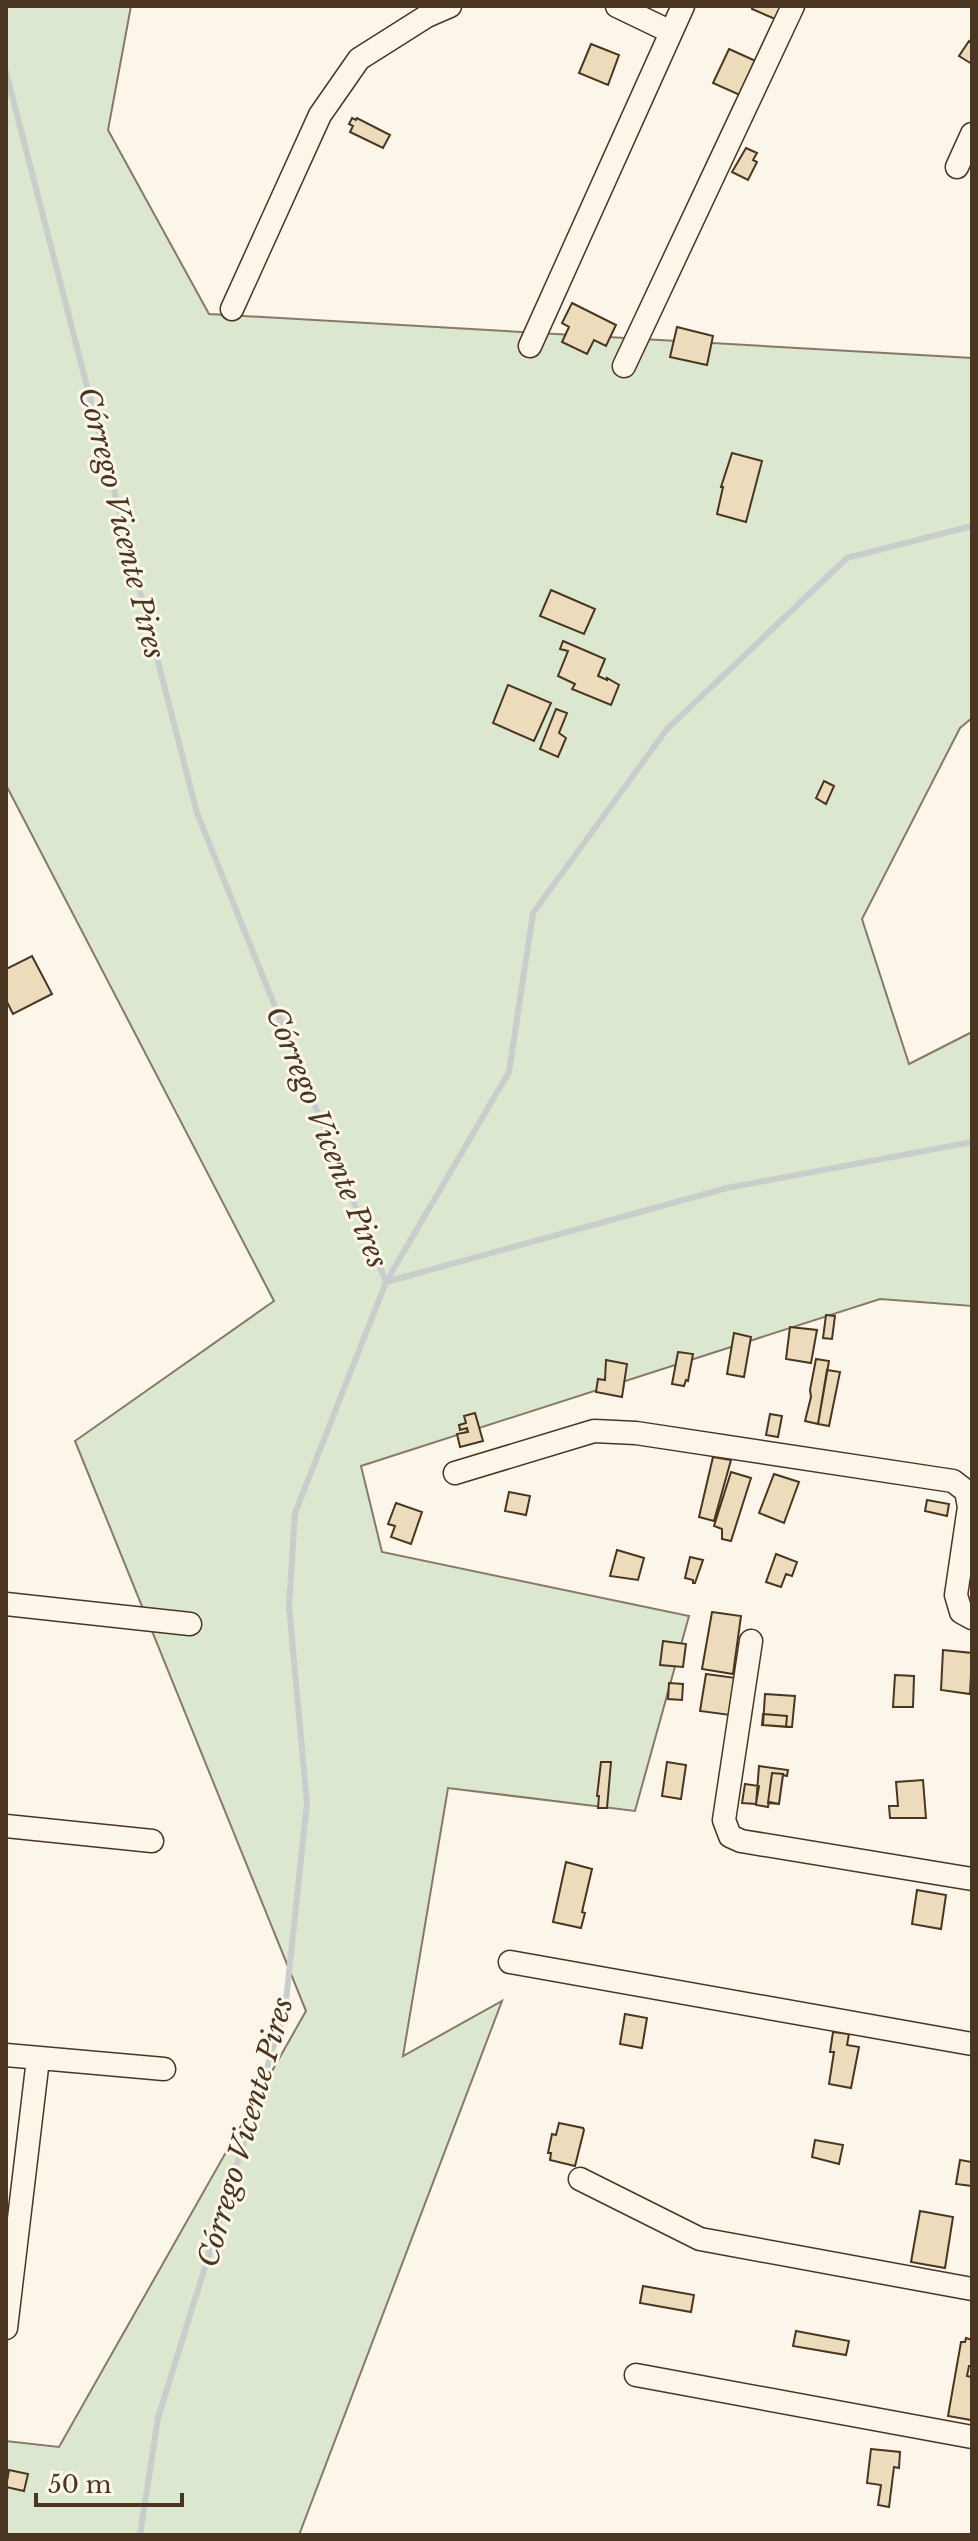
<svg xmlns="http://www.w3.org/2000/svg" width="978" height="2541" viewBox="0 0 978 2541" font-family="'Libre Baskerville',serif">
  <style>
    .green { fill: #dce7d0; stroke: #887966; stroke-width: 2 }
    .lines { fill: none; stroke-linecap: round; stroke-linejoin: round }
    .stream { stroke: #c9cecd; stroke-width: 6 }
    .building { fill: #ecdcbc; stroke: #4a3520; stroke-width: 2 }
    .minor-casing { stroke: #4a3520; stroke-width: 25 }
    .minor { stroke: #fbf6e9; stroke-width: 22 }
    .labels { text-anchor: middle; stroke-width: 6; stroke-linejoin: round; paint-order: stroke }
    .water-label { font-size: 28px; font-style: italic; fill: #4a3520; stroke: #fbf6e9 }
  </style>
  <rect width="100%" height="100%" fill="#fbf6e9"/>
  <path class="green" d="M6 6H131L108 130 209 314 972 358V718L960 728 862 919 909 1064 972 1032V1306L880 1299 361 1466 382 1552 689 1616 635 1811 448 1788 403 2056 502 2001 299 2535H6V2441L59 2447 306 2011 75 1441 274 1301 6 785Z"/>
  <g class="lines">
    <path class="stream" d="M6 72 197 813 386 1282 295 1513 289 1606 307 1803 285 2010 158 2418 140 2535
      M386 1282 509 1072 533 913 667 729 847 558 972 526
      M386 1282 727 1188 972 1142"/>
  </g>
  <path class="building" d="M753 6H789L782 22 752 9Z
    M969 41 972 44V64L959 56Z
    M591 44 619 55 608 85 579 73Z
    M729 49 758 62 742 96 713 83Z
    M352 118 356 120 357 118 390 135 383 148 350 132 353 126 349 124Z
    M746 148 757 153 753 160 757 162 748 180 732 172Z
    M572 303 616 325 606 346 594 340 587 354 562 342 569 327 562 323Z
    M677 327 713 336 707 365 670 357Z
    M732 453 762 461 746 522 717 514 723 487H721Z
    M551 590 595 609 584 634 540 616Z
    M563 641 605 659 598 676 607 680V678L619 685 611 705 572 689 575 684 558 676 568 651 560 649Z
    M508 685 551 703 534 741 493 723Z
    M556 709 567 713 559 733 566 738 558 757 540 749Z
    M824 781 834 786 826 804 816 798Z
    M32 956 52 994 13 1014 6 1000V969Z
    M826 1315 835 1316 832 1339 823 1338Z
    M790 1327 817 1330 811 1363 786 1359Z
    M734 1333 751 1337 744 1377 727 1374Z
    M678 1352 693 1354 688 1381 686 1380 684 1386 672 1384Z
    M816 1359 829 1361 818 1424 805 1421 811 1397 810 1390Z
    M606 1360 627 1364 622 1397 596 1392 598 1379 605 1380Z
    M827 1370 840 1372 829 1426 818 1424Z
    M475 1413 483 1441 460 1447 457 1434 468 1432 467 1428 460 1430 459 1425 466 1423 464 1416Z
    M770 1414 782 1416 778 1437 766 1435Z
    M713 1457 731 1460 714 1521 699 1517Z
    M731 1472 751 1478 731 1541 722 1539V1529L714 1526Z
    M774 1474 799 1482 784 1523 759 1513Z
    M509 1492 530 1496 526 1515 505 1511Z
    M927 1500 949 1504 947 1516 925 1511Z
    M396 1503 422 1512 411 1544 391 1537 395 1526 388 1524Z
    M617 1550 644 1558 638 1580 610 1576Z
    M776 1554 797 1562 792 1576 786 1574 781 1587 766 1582Z
    M690 1557 703 1560 695 1583H693V1580L685 1578Z
    M712 1612 741 1616 733 1674 702 1669Z
    M663 1641 686 1644 683 1667 660 1665Z
    M943 1650 972 1653 970 1694 941 1690Z
    M706 1674 736 1678 730 1715 700 1711Z
    M895 1675 914 1676 913 1707H893Z
    M669 1683 683 1684 682 1700 668 1699Z
    M765 1694 795 1696 792 1727 763 1725Z
    M763 1714 787 1716 786 1727 762 1725Z
    M601 1762H611L607 1808H598L599 1796H597Z
    M667 1762 686 1765 681 1799 662 1796Z
    M759 1766 788 1770 787 1776 783 1775 779 1804 769 1802 768 1807 756 1805Z
    M772 1773 783 1774 779 1804 768 1803Z
    M923 1780 926 1818H890L889 1806H898L896 1782Z
    M745 1784 759 1786 756 1804 742 1803Z
    M566 1862 592 1869 582 1912 585 1913 581 1928 553 1922Z
    M917 1890 946 1895 941 1929 912 1924Z
    M625 2014 647 2018 642 2048 620 2044Z
    M833 2032 849 2034 847 2045 859 2047 851 2088 829 2084 834 2052H830Z
    M559 2123 583 2128 584 2130 575 2166 550 2160 551 2153H548L552 2134 556 2135Z
    M815 2140 843 2145 839 2164 812 2157Z
    M960 2160 972 2162V2186L956 2184Z
    M920 2211 953 2217 945 2268 911 2262Z
    M643 2286 694 2295 691 2312 640 2303Z
    M796 2331 849 2341 846 2355 793 2346Z
    M966 2338 972 2340V2366H969L967 2376 972 2377 971 2420 948 2416 961 2342H965Z
    M871 2449 900 2452 899 2468 894 2467 889 2507 878 2505 881 2485 867 2483Z
    M9 2470 28 2474 24 2491 6 2487Z"/>
  <g class="lines">
    <defs>
      <path id="minor" d="M617 6 671 32
        M957 167 972 134
        M232 309 320 115 359 59 427 16 450 6
        M530 346 683 6
        M624 366 793 6
        M455 1473 594 1431 636 1433 953 1481 966 1491 969 1507 956 1595 961 1612 972 1618
        M6 1604 190 1624
        M751 1641 724 1820 730 1836 741 1841 972 1879
        M6 1826 152 1841
        M510 1962 972 2044
        M6 2055 164 2069
        M580 2179 700 2239 972 2289
        M6 2328 38 2059
        M636 2375 972 2437"/>
    </defs>
    <use href="#minor" class="minor-casing"/>
    <use href="#minor" class="minor"/>
  </g>
  <g class="labels">
    <g class="water-label">
      <text transform="translate(122 523) rotate(76)" y="10">Córrego Vicente Pires</text>
      <text transform="translate(327 1137) rotate(68)" y="10">Córrego Vicente Pires</text>
      <text transform="translate(245 2132) rotate(-74)" y="10">Córrego Vicente Pires</text>
    </g>
  </g>
  <rect width="978" height="2541" fill="none" stroke="#4a3520" stroke-width="16"/>
  <path d="M36 2493v12h146v-12" fill="none" stroke="#4a3520" stroke-width="4"/>
  <text x="48" y="2493" font-size="24" fill="#4a3520" stroke="#fbf6e9" stroke-width="6" paint-order="stroke">50 m</text>
</svg>
